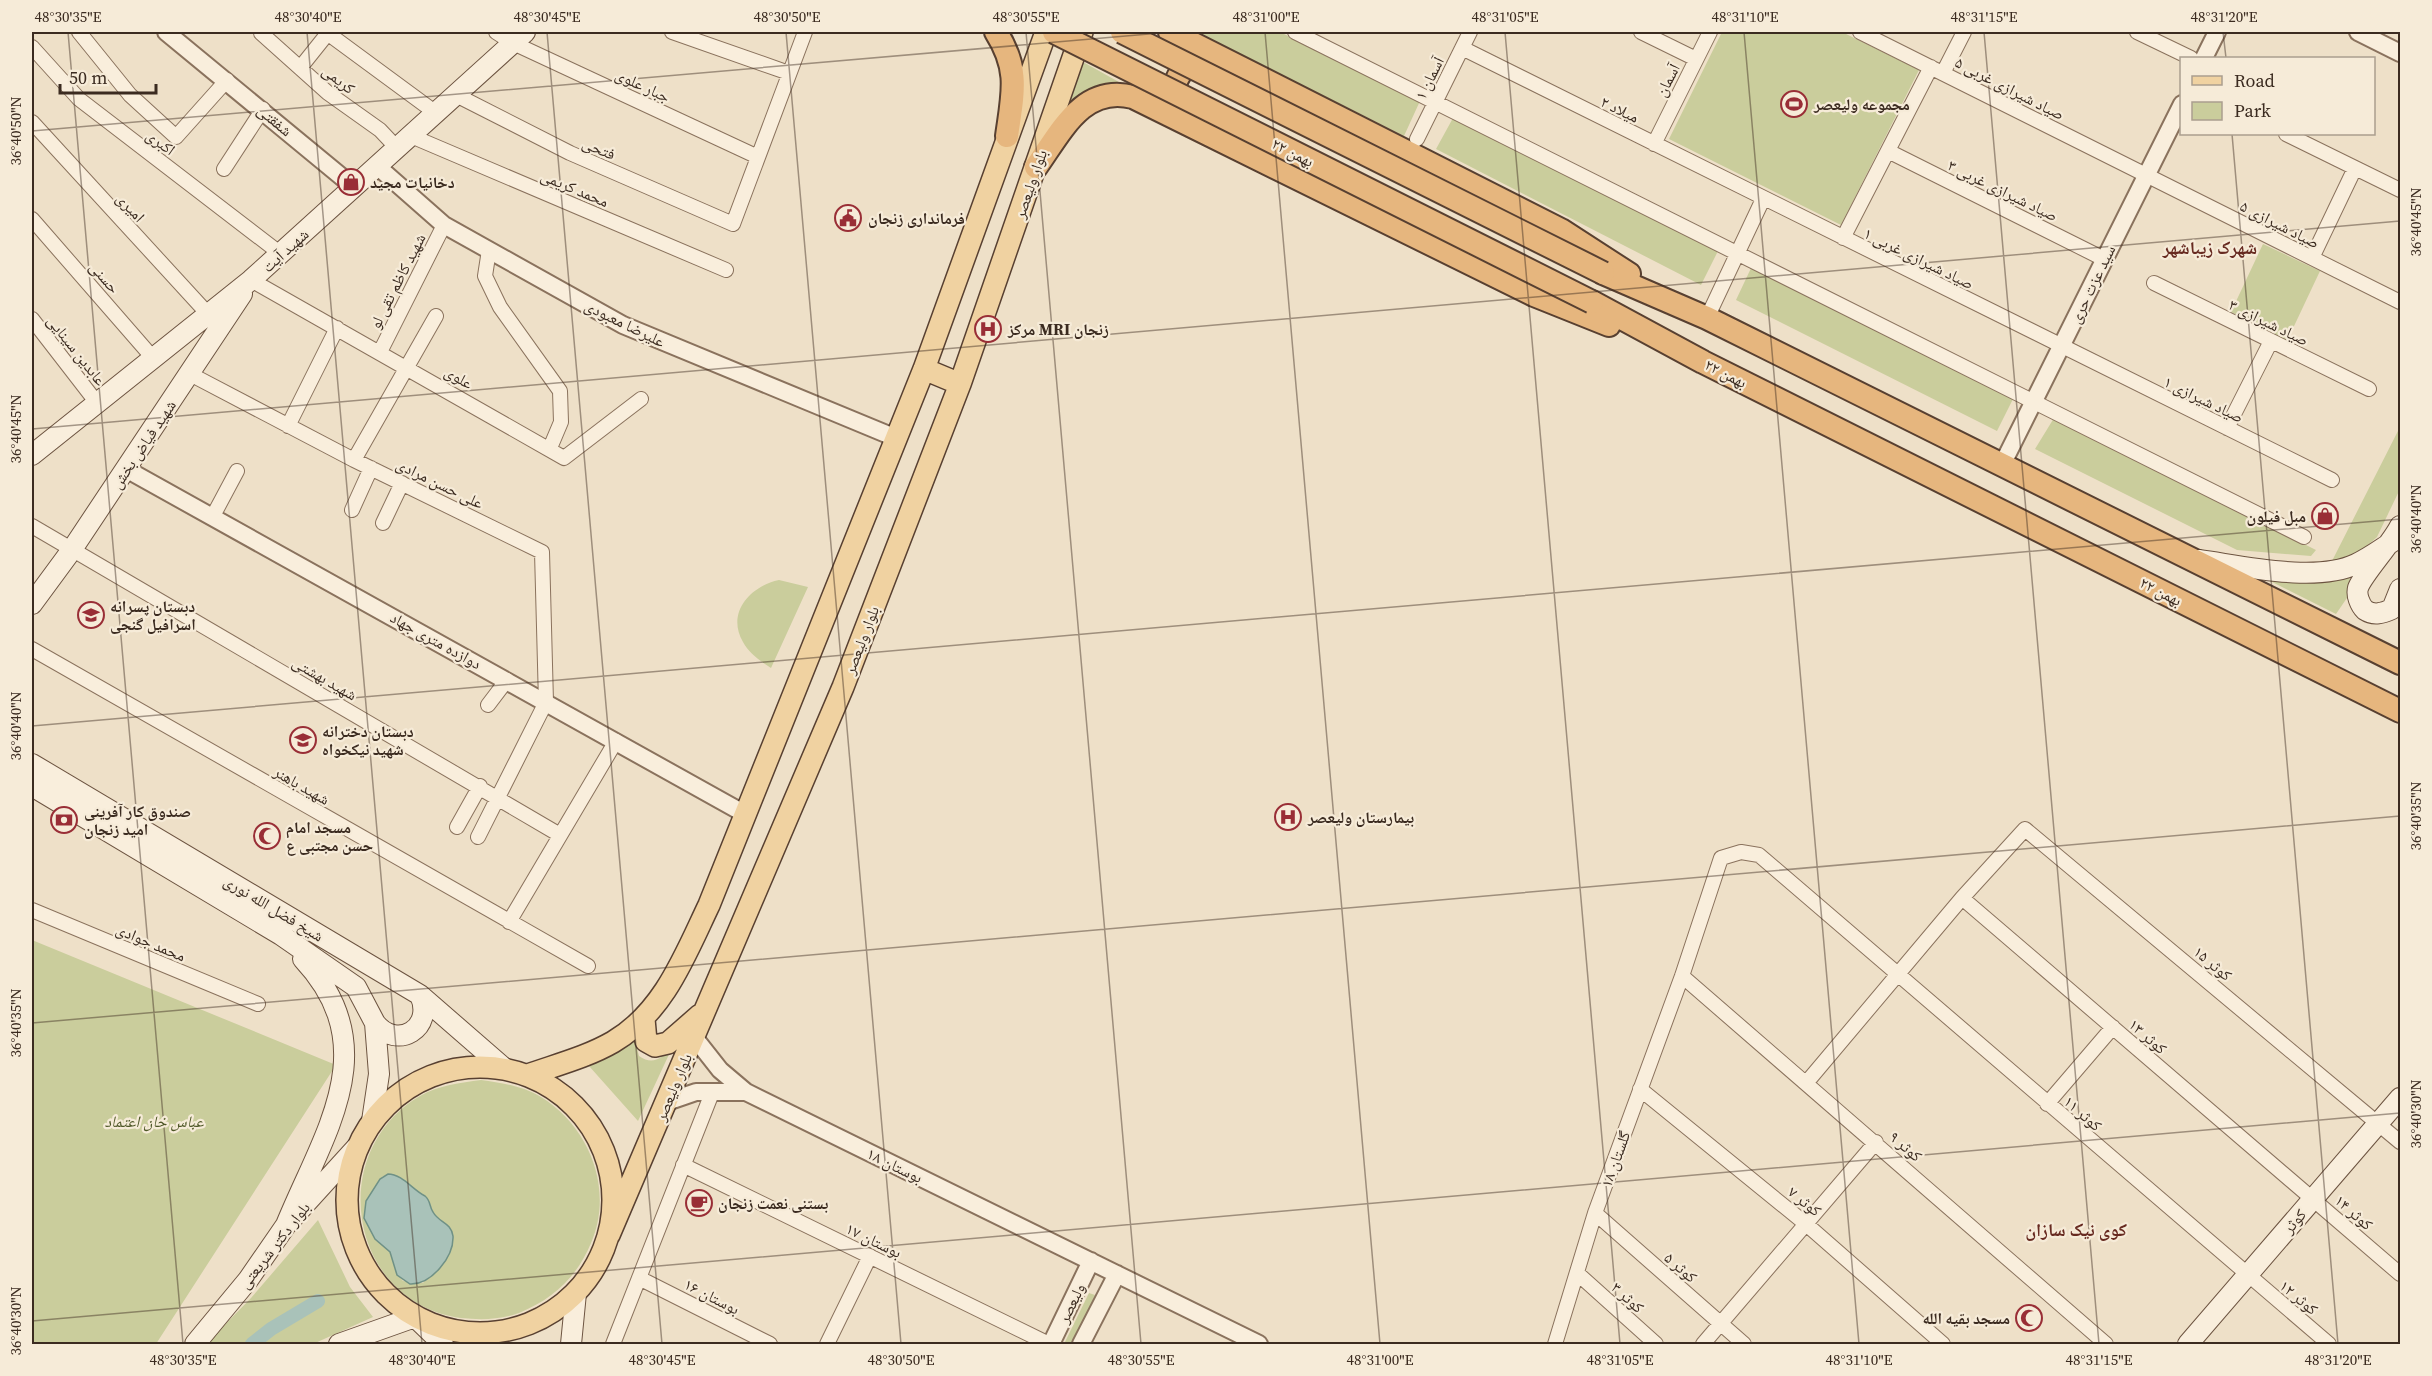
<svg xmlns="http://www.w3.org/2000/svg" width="2432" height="1376" viewBox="0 0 2432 1376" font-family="'Source Serif 4','Noto Naskh Arabic',serif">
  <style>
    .green { fill: #cacd9c; fill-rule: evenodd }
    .water { fill: #a9c2b9; stroke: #6f9186; stroke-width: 1.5 }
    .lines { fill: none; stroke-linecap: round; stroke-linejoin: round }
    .canal { stroke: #a9c2b9; stroke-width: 14 }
    .minor-casing { stroke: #8a725d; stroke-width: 16 }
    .tertiary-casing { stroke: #8a725d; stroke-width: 20 }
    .secondary-casing { stroke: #6c5340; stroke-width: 22 }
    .primary-casing { stroke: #584031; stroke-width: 24 }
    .trunk-casing { stroke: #584031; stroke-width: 26 }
    .minor { stroke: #f9eedc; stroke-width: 14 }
    .tertiary { stroke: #f9eedc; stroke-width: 16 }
    .secondary { stroke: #f9eedc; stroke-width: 20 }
    .primary { stroke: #f0d2a1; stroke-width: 21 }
    .trunk { stroke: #e6b67e; stroke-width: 22 }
    .trunk-bridge-casing { stroke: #584031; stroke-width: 26; stroke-linecap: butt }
    .trunk-bridge { stroke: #e6b67e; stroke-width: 22 }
    .ticks { fill: none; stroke: #3b2b20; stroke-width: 1.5; stroke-opacity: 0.45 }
    .labels { text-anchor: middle; stroke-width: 4.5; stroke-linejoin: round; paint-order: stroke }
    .street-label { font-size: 16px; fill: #3b2b20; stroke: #f6ebd8 }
    .poi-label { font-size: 16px; font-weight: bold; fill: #3b2b20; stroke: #f6ebd8; text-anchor: start }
    .park-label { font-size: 16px; font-style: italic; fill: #4e5727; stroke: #f6ebd8 }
    .neighbourhood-label { font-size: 18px; font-weight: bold; fill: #672a20; stroke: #f6ebd8 }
    .neatline { fill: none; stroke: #3b2b20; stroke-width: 2 }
    .ticks-label { font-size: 15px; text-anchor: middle; fill: #3b2b20 }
  </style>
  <rect width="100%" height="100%" fill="#eee0c8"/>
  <path class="green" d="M1195 32H1280L1420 101 1404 136Z
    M1722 32H1842L1919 70 1841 225 1669 139Z
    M1083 62 1162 106 1124 91 1061 118Z
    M1453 118 1718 251 1701 285 1436 149Z
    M2263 244 2320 271 2287 341 2231 312Z
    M1752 266 2013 399 1997 431 1736 300Z
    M2054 418 2316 550 2311 556 2237 550 2035 449Z
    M2400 427V489L2377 537 2360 552 2332 561Z
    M2350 576 2349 595 2336 614 2266 579Z
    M779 580 808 587 771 668C760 661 749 653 743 642 726 613 750 586 779 580Z
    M32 940 336 1065 156 1344H32Z
    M635 1041 639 1056C653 1066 661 1058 672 1048L638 1121 589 1066Z
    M481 1080C502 1083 523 1086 541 1097 590 1127 614 1190 591 1243 577 1277 553 1299 519 1313 500 1320 480 1320 461 1318 349 1303 324 1152 420 1096 439 1085 460 1083 481 1080ZM383 1176C407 1178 407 1187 425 1196 431 1202 430 1208 434 1214 443 1226 447 1218 453 1237L423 1283 403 1281 397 1274 390 1252 380 1243 371 1193Z
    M318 1220 350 1287 373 1317 313 1344H206L251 1298Z
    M1089 1293 1095 1295 1072 1344H1064Z"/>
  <path class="water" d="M388 1174C402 1174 413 1190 425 1196 431 1201 429 1206 433 1212 439 1223 451 1222 453 1236 454 1257 431 1285 410 1284L397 1275 390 1252 375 1239 364 1218 366 1201 380 1179Z"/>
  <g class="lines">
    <path class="canal" d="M252 1344 271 1329 318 1301"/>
    <defs>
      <path id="minor" d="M79 32 130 95 176 137 227 80
        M326 32 436 113
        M496 32 513 43 758 157
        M672 32 789 73
        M1295 32 2304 537
        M1641 32 1696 59
        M1860 32 2400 302
        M2137 32 2191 58
        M261 33 328 93 380 130 397 148
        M32 47 79 99 281 254
        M1462 48 2332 480
        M300 68 328 33
        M1943 73 1964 32
        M456 95 570 153 733 224 805 32
        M32 122 208 314
        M2286 134 2400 190
        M411 136 726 270
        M1417 139 1470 32
        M1654 144 1710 32
        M1888 151 2104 259
        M224 169 263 109
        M32 219 153 358
        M1843 238 1931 67
        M489 250 485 276 500 307 560 391 561 422 550 448
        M2312 258 2355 168
        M251 280 564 458 641 399
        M2154 283 2369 389
        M1707 318 1763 199
        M32 319 97 403
        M380 352 444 225
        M190 374 354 460 542 552 546 702 478 837
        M288 426 337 328
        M2227 428 2271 341
        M354 460 436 316
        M352 510 371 468
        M213 516 237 471
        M383 523 402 483
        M32 526 560 835
        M32 649 588 966
        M488 705 507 680
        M457 827 480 786
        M1962 898 2400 1274
        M32 910 258 1004
        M509 922 616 741
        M1682 976 2106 1344
        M1807 1082 1962 898 2025 829 2400 1142
        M1640 1089 1806 1224 1943 1344
        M2047 1104 2113 1027
        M683 1165 1049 1344
        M1595 1213 1744 1344
        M1577 1273 1656 1344
        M639 1278 770 1344
        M613 1344 712 1093
        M827 1344 870 1256
        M1555 1344 1595 1213 1682 976 1721 858 1741 852 1759 855 2329 1344
        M1703 1344 1876 1142"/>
      <path id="tertiary" d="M166 32 354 187
        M2358 32 2400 53
        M2204 58 2217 32
        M377 166 444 225 623 325 896 438
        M2002 465 2182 104
        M126 469 745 814
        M694 1037 720 1070 746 1092 1259 1344
        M667 1102 696 1092H746
        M1051 1344 1091 1261
        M1081 1344 1117 1274"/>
      <path id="secondary" d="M32 455 251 280 525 32
        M2400 526C2392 543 2362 575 2358 588 2356 595 2360 605 2365 610 2374 616 2383 613 2392 609L2400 589
        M2199 560C2243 566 2316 583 2356 564 2369 558 2381 549 2392 542
        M32 604 71 551 242 294
        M32 764 420 995 505 1069
        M32 786 281 935 356 987 375 1023 379 1074 372 1121
        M375 1023C397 1051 435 1028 420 995
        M286 1225C324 1132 386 1048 303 959
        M195 1344 248 1280 286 1225 356 1148
        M339 1344 415 1317 443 1344
        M571 1344 576 1293
        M2188 1344 2400 1098"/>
      <path id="primary" d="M924 369 960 384
        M644 1019 646 1041 655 1046 668 1043 700 1015
        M347 1200a133 133 0 1 1 266 0a133 133 0 1 1-266 0Z
        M528 1075C556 1065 587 1057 613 1042 664 1012 685 955 709 905L924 369 1046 32
        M609 1235 843 687 960 384 1082 32"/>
      <path id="trunk" d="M996 32C1020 70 1013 93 1007 136
        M1170 32 1561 230 1629 274
        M1172 111C1170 86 1179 68 1200 53
        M1036 167C1061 132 1083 84 1133 97L1534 295 1609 325
        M1603 273 1707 318 2400 663
        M1592 302 1703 362 2400 711"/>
    </defs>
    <use href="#minor" class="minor-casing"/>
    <use href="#tertiary" class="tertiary-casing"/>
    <use href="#secondary" class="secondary-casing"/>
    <use href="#primary" class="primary-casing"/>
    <use href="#trunk" class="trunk-casing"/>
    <use href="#minor" class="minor"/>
    <use href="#tertiary" class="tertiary"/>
    <use href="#secondary" class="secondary"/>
    <use href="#primary" class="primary"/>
    <use href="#trunk" class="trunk"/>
    <defs>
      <path id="trunk-bridge" d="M1054 32 1592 302
        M1122 32 1603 273"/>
    </defs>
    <use href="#trunk-bridge" class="trunk-bridge-casing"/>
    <use href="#trunk-bridge" class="trunk-bridge"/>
  </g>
  <path class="ticks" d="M68 32 183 1344M307 32 422 1344M547 32 662 1344M786 32 901 1344M1026 32 1141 1344M1265 32 1380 1344M1505 32 1620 1344M1744 32 1859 1344M1984 32 2099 1344M2223 32 2226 58M32 131 1172 32M2232 134 2338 1344M32 429 2400 221M32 726 2400 519M32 1023 2400 816M32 1321 2400 1113"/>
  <defs>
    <symbol id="stadium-ring" viewBox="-11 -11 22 22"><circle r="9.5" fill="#f6ebd8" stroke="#992e36" stroke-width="1.5"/><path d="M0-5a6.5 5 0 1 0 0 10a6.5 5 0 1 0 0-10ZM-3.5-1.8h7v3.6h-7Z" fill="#992e36"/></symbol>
    <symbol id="shop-ring" viewBox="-11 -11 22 22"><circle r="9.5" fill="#f6ebd8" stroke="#992e36" stroke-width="1.5"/><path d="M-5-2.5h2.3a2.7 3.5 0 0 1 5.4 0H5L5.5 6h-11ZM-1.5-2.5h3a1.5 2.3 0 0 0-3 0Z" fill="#992e36"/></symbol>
    <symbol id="civic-ring" viewBox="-11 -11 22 22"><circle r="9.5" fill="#f6ebd8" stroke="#992e36" stroke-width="1.5"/><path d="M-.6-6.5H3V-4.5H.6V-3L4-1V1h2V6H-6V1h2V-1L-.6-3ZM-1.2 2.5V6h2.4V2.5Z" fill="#992e36"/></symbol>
    <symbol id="hospital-ring" viewBox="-11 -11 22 22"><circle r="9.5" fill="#f6ebd8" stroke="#992e36" stroke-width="1.5"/><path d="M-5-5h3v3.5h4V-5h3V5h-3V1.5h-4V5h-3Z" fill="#992e36"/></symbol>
    <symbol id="school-ring" viewBox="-11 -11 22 22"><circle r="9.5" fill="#f6ebd8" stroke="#992e36" stroke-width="1.5"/><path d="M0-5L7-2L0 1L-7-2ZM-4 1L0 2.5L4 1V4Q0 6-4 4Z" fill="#992e36"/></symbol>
    <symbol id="bank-ring" viewBox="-11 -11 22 22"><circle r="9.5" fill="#f6ebd8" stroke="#992e36" stroke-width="1.5"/><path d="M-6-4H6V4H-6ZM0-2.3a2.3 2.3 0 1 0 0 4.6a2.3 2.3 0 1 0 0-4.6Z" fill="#992e36"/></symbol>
    <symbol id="mosque-ring" viewBox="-11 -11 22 22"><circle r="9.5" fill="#f6ebd8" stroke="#992e36" stroke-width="1.5"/><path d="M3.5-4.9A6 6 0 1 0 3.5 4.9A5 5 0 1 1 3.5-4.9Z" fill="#992e36"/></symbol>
    <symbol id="cafe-ring" viewBox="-11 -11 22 22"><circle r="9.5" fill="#f6ebd8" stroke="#992e36" stroke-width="1.5"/><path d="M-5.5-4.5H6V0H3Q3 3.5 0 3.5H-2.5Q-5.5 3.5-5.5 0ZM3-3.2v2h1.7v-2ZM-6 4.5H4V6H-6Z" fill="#992e36"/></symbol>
  </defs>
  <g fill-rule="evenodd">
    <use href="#stadium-ring" x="1779" y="89" width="30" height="30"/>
    <use href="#shop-ring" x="336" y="167" width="30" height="30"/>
    <use href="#civic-ring" x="833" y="203" width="30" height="30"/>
    <use href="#hospital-ring" x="973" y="314" width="30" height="30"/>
    <use href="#shop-ring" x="2310" y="501" width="30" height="30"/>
    <use href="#school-ring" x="76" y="600" width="30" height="30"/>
    <use href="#school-ring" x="288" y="725" width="30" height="30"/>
    <use href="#hospital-ring" x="1273" y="802" width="30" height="30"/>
    <use href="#bank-ring" x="49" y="805" width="30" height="30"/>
    <use href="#mosque-ring" x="252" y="821" width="30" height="30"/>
    <use href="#cafe-ring" x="684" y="1188" width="30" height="30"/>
    <use href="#mosque-ring" x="2014" y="1303" width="30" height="30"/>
  </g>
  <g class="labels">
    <g class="street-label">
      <text transform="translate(1429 78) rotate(-64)" y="6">آسمان ۱</text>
      <text transform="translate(339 79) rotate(38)" y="6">کریمی</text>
      <text transform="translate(1667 80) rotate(-63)" y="6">آسمان</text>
      <text transform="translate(643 85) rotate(25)" y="6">جبار علوی</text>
      <text transform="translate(2010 88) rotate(27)" y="6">صیاد شیرازی غربی ۵</text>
      <text transform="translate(1620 109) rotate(26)" y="6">میلاد ۲</text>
      <text transform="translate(275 120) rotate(40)" y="6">شفقتی</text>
      <text transform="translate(161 142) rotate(36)" y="6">اکبری</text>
      <text transform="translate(599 148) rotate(23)" y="6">فتحی</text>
      <text transform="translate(1293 152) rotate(27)" y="6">۲۲ بهمن</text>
      <text transform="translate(1030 184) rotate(-71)" y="6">بلوار ولیعصر</text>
      <text transform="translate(575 188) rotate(23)" y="6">محمد کریمی</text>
      <text transform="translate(2003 190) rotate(26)" y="6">صیاد شیرازی غربی ۳</text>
      <text transform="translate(131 207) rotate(47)" y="6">امیری</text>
      <text transform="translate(2280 224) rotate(27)" y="6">صیاد شیرازی ۵</text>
      <text transform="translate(285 250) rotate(-42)" y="6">شهید آیت</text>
      <text transform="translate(1919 258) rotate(26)" y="6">صیاد شیرازی غربی ۱</text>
      <text transform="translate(105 277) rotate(49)" y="6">حسنی</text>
      <text transform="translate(397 281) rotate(-63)" y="6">شهید کاظم تقی لو</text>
      <text transform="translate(2092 284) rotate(-64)" y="6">سید عزت حری</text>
      <text transform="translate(2269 322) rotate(26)" y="6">صیاد شیرازی ۳</text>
      <text transform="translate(625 323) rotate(26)" y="6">علیرضا معبودی</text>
      <text transform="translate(77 350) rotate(52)" y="6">عابدین سینایی</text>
      <text transform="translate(1726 373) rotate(27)" y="6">۲۲ بهمن</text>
      <text transform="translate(459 377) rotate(30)" y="6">علوی</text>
      <text transform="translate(2204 399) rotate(26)" y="6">صیاد شیرازی ۱</text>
      <text transform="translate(143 444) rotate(-56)" y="6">شهید فیاض بخش</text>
      <text transform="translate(440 483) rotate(26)" y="6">علی حسن مرادی</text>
      <text transform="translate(2161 591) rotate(27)" y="6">۲۲ بهمن</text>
      <text transform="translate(436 640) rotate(29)" y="6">دوازده متری جهاد</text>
      <text transform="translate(861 640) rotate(-69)" y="6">بلوار ولیعصر</text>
      <text transform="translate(325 678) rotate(30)" y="6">شهید بهشتی</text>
      <text transform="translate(302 785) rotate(30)" y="6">شهید باهنر</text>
      <text transform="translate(274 908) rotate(31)" y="6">شیخ فضل الله نوری</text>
      <text transform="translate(151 942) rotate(23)" y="6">محمد جوادی</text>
      <text transform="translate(2213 963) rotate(40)" y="6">۱۵ کوثر</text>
      <text transform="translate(2148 1036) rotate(41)" y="6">کوثر ۱۳</text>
      <text transform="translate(673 1087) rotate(-67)" y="6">بلوار ولیعصر</text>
      <text transform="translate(2083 1113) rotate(41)" y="6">کوثر ۱۱</text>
      <text transform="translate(1906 1146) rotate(41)" y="6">کوثر ۹</text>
      <text transform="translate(1615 1159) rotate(-70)" y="6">گلستان ۱۸</text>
      <text transform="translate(895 1165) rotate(26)" y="6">بوستان ۱۸</text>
      <text transform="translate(1805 1201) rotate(39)" y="6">کوثر ۷</text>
      <text transform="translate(2354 1212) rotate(41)" y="6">کوثر ۱۴</text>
      <text transform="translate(2294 1221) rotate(-49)" y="6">کوثر</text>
      <text transform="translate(874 1240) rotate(26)" y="6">بوستان ۱۷</text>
      <text transform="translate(274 1245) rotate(-52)" y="6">بلوار دکتر شریعتی</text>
      <text transform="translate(1681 1267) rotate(41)" y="6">کوثر ۵</text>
      <text transform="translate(712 1296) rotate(27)" y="6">بوستان ۱۶</text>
      <text transform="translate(1628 1297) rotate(42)" y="6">کوثر ۳</text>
      <text transform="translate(2299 1297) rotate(40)" y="6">کوثر ۱۲</text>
      <text transform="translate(1071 1303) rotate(-64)" y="6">ولیعصر</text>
    </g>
    <g class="poi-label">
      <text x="1814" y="110">مجموعه ولیعصر</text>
      <text x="370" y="188">دخانیات مجید</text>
      <text x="868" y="224">فرمانداری زنجان</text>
      <text x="1008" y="335">مرکز MRI زنجان</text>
      <text x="2306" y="522" text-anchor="end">مبل فیلون</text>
      <text x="110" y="612">دبستان پسرانه<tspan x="110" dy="18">اسرافیل گنجی</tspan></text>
      <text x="322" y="737">دبستان دخترانه<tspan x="322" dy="18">شهید نیکخواه</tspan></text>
      <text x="84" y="817">صندوق کار آفرینی<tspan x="84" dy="18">امید زنجان</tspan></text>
      <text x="1308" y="823">بیمارستان ولیعصر</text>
      <text x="286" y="833">مسجد امام<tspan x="286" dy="18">حسن مجتبی ع</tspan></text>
      <text x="718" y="1209">بستنی نعمت زنجان</text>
      <text x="2010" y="1324" text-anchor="end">مسجد بقیه الله</text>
    </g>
    <g class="park-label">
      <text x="154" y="1127">عباس خان اعتماد</text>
    </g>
    <g class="neighbourhood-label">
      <text x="2210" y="254">شهرک زیباشهر</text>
      <text x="2076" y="1236">کوی نیک سازان</text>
    </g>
  </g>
  <rect width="2432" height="1376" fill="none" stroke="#f6ebd8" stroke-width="66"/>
  <rect x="2180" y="57" width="195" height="78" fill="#f6ebd8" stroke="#ab9e8e" stroke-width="1.5"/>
  <rect x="2192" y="76" width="30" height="9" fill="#f0d2a1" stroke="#ab9e8e" stroke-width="1.5"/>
  <text x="2234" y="87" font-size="18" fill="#3b2b20">Road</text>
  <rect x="2192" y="102" width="30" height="18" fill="#cacd9c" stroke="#ab9e8e" stroke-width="1.5"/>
  <text x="2234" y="117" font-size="18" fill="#3b2b20">Park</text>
  <path d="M60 84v9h96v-9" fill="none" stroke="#3b2b20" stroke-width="3"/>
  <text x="69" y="84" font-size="18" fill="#3b2b20" stroke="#f6ebd8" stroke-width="4.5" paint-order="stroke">50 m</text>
  <rect x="33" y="33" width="2366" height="1310" class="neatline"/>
  <g class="ticks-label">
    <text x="68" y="22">48°30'35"E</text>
    <text x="308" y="22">48°30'40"E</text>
    <text x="547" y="22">48°30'45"E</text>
    <text x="787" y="22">48°30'50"E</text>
    <text x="1026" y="22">48°30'55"E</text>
    <text x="1266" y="22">48°31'00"E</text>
    <text x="1505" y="22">48°31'05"E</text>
    <text x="1745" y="22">48°31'10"E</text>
    <text x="1984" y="22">48°31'15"E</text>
    <text x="2224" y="22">48°31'20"E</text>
    <text transform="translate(16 131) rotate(-90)" y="5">36°40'50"N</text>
    <text transform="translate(2416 222) rotate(-90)" y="5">36°40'45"N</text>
    <text transform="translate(16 429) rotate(-90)" y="5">36°40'45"N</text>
    <text transform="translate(2416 519) rotate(-90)" y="5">36°40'40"N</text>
    <text transform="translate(16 726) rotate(-90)" y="5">36°40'40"N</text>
    <text transform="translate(2416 816) rotate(-90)" y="5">36°40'35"N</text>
    <text transform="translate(16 1023) rotate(-90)" y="5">36°40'35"N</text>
    <text transform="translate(2416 1114) rotate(-90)" y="5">36°40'30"N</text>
    <text transform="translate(16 1321) rotate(-90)" y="5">36°40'30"N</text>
    <text x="183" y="1365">48°30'35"E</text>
    <text x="422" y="1365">48°30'40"E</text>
    <text x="662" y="1365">48°30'45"E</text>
    <text x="901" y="1365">48°30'50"E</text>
    <text x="1141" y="1365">48°30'55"E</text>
    <text x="1380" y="1365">48°31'00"E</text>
    <text x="1620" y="1365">48°31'05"E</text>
    <text x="1859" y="1365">48°31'10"E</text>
    <text x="2099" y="1365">48°31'15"E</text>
    <text x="2338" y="1365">48°31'20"E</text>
  </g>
</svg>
